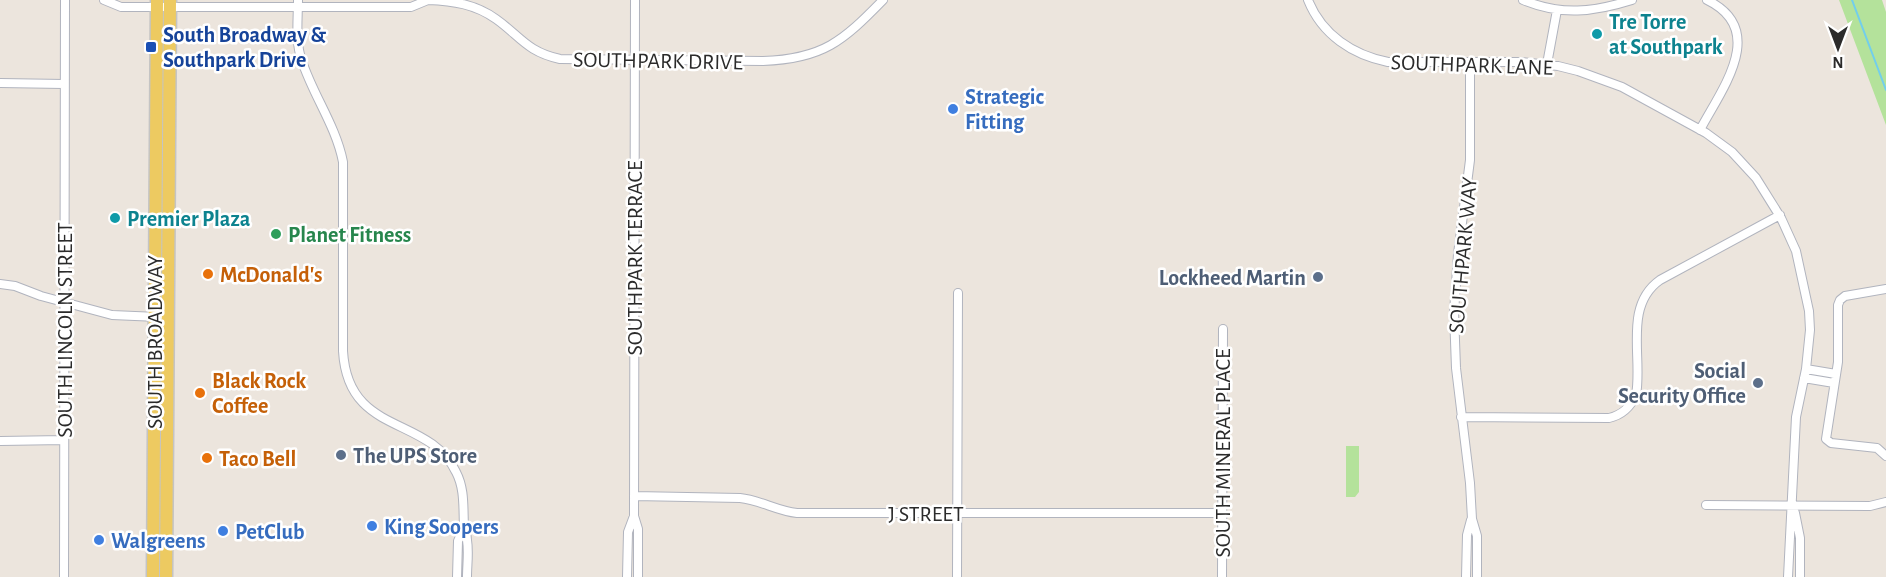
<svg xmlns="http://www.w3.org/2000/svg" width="1886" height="577" viewBox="0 0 1886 577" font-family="'Alegreya Sans',sans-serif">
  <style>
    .green { fill: #b4e29b }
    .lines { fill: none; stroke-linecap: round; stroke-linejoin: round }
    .stream { stroke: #72ceec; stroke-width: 2 }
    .minor-casing { stroke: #b1b4be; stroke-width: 10 }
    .primary-casing { stroke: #c4c4c4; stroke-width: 15 }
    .minor { stroke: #fff; stroke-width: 8 }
    .primary { stroke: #edca61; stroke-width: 12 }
    .culture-dot { fill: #0f9aa8; stroke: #fff; stroke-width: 2 }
    .transit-dot { fill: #1a4fb4; stroke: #fff; stroke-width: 2 }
    .shop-dot { fill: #3f7fe0; stroke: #fff; stroke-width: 2 }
    .leisure-dot { fill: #2e9e5b; stroke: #fff; stroke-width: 2 }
    .food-dot { fill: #e8710a; stroke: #fff; stroke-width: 2 }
    .service-dot { fill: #5c6f8a; stroke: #fff; stroke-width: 2 }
    .labels { text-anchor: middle; stroke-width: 5; stroke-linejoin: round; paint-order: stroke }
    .culture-label { font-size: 22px; font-weight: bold; fill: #0d838f; stroke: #fff; text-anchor: start }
    .transit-label { font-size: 22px; font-weight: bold; fill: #164399; stroke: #fff; text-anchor: start }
    .street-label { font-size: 22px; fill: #2b2b2b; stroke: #fff }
    .shop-label { font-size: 22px; font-weight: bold; fill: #366cbe; stroke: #fff; text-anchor: start }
    .leisure-label { font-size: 22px; font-weight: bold; fill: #27864d; stroke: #fff; text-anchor: start }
    .food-label { font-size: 22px; font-weight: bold; fill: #c56008; stroke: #fff; text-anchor: start }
    .service-label { font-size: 22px; font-weight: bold; fill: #4e5e75; stroke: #fff; text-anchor: end }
  </style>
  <rect width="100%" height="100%" fill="#ece5dd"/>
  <path class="green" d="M1839 0H1882L1886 12V125Z
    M1346 446H1359V492L1355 497H1346Z"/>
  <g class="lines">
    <path class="stream" d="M1852 0 1886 90"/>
    <defs>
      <path id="minor" d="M104 0 121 7H411L428 0
        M298 0C298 20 295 42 302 61 313 95 336 126 343 162V351C348 437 428 414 456 472 465 489 463 508 464 526 465 531 467 535 467 540 469 552 467 565 467 577
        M428 0C453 1 475 4 496 19 520 36 527 52 560 59L763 61C823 59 843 41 883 0
        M635 0 634 516 638 529V577
        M1308 0C1322 35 1353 55 1388 62H1521L1558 66 1578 71 1622 87 1706 133 1732 152 1756 178 1781 218 1796 251 1809 311 1810 330 1806 369 1796 417 1788 577
        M1523 0C1561 16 1594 12 1632 0
        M1470 62V160L1458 254 1454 313 1456 368 1470 483 1472 519 1477 536V577
        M1547 64 1557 10
        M0 83 64 84
        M1700 130C1721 90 1769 30 1707 0
        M0 284 15 286 41 296 112 315 158 317
        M1886 289 1845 296 1840 300 1838 305V362L1826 439 1831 443 1877 448 1886 456
        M1806 369 1836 374
        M1804 378 1834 383
        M1461 417 1609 418C1622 415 1630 408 1636 395 1643 358 1623 306 1660 280L1780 215
        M0 441 64 440
        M634 496 740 498C760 500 777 511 797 513H1222
        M1706 505 1870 506 1886 502
        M1795 513 1800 538V577
        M64 577 65 0
        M457 577 458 541 464 528
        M627 577 628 532 634 516
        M957 577 958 293
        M1222 577 1223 329
        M1466 577 1467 535 1471 520"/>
      <path id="primary" d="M153 577 157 0
        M166 577 170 0"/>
    </defs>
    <use href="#minor" class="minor-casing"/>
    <use href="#primary" class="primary-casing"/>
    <use href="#minor" class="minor"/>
    <use href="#primary" class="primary"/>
  </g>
  <g class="culture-dot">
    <circle cx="1597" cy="34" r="6"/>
    <circle cx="115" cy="218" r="6"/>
  </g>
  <rect class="transit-dot" x="145" y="41" width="12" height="12" rx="3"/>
  <g class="shop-dot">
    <circle cx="953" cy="109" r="6"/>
    <circle cx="372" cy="526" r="6"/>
    <circle cx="223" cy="531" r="6"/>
    <circle cx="99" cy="540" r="6"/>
  </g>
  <circle class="leisure-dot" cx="276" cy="234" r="6"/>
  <g class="food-dot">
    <circle cx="208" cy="274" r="6"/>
    <circle cx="200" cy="393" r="6"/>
    <circle cx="207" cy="458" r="6"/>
  </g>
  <g class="service-dot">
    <circle cx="1318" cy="277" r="6"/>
    <circle cx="1758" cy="383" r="6"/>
    <circle cx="341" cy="455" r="6"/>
  </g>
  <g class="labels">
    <g class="culture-label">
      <text x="1609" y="29">Tre Torre<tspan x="1609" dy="25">at Southpark</tspan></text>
      <text x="127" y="226">Premier Plaza</text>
    </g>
    <g class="transit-label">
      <text x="163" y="42">South Broadway &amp;<tspan x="163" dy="25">Southpark Drive</tspan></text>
    </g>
    <g class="street-label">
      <text transform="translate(658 60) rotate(1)" y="8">SOUTHPARK DRIVE</text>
      <text transform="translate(1472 64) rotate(2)" y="8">SOUTHPARK LANE</text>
      <text transform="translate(1462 255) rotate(-85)" y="8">SOUTHPARK WAY</text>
      <text transform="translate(634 258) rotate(-90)" y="8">SOUTHPARK TERRACE</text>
      <text transform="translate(64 330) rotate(-90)" y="8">SOUTH LINCOLN STREET</text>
      <text transform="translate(154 342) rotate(-90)" y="8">SOUTH BROADWAY</text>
      <text transform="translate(1222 453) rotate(-90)" y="8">SOUTH MINERAL PLACE</text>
      <text x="926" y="521">J STREET</text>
    </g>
    <g class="shop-label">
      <text x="965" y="104">Strategic<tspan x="965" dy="25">Fitting</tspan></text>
      <text x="384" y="534">King Soopers</text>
      <text x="235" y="539">PetClub</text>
      <text x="111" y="548">Walgreens</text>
    </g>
    <g class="leisure-label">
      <text x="288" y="242">Planet Fitness</text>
    </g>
    <g class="food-label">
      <text x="220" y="282">McDonald's</text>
      <text x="212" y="388">Black Rock<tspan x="212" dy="25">Coffee</tspan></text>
      <text x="219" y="466">Taco Bell</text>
    </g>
    <g class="service-label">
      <text x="1306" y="285">Lockheed Martin</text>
      <text x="1746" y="378">Social<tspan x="1746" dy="25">Security Office</tspan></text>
      <text x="353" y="463" text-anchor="start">The UPS Store</text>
    </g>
  </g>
  <g transform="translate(1838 48) rotate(180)" stroke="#ffffff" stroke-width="4.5" paint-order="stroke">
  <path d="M0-4.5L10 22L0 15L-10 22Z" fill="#2b2b2b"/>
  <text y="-9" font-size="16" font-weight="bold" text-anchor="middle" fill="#2b2b2b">N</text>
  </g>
</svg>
